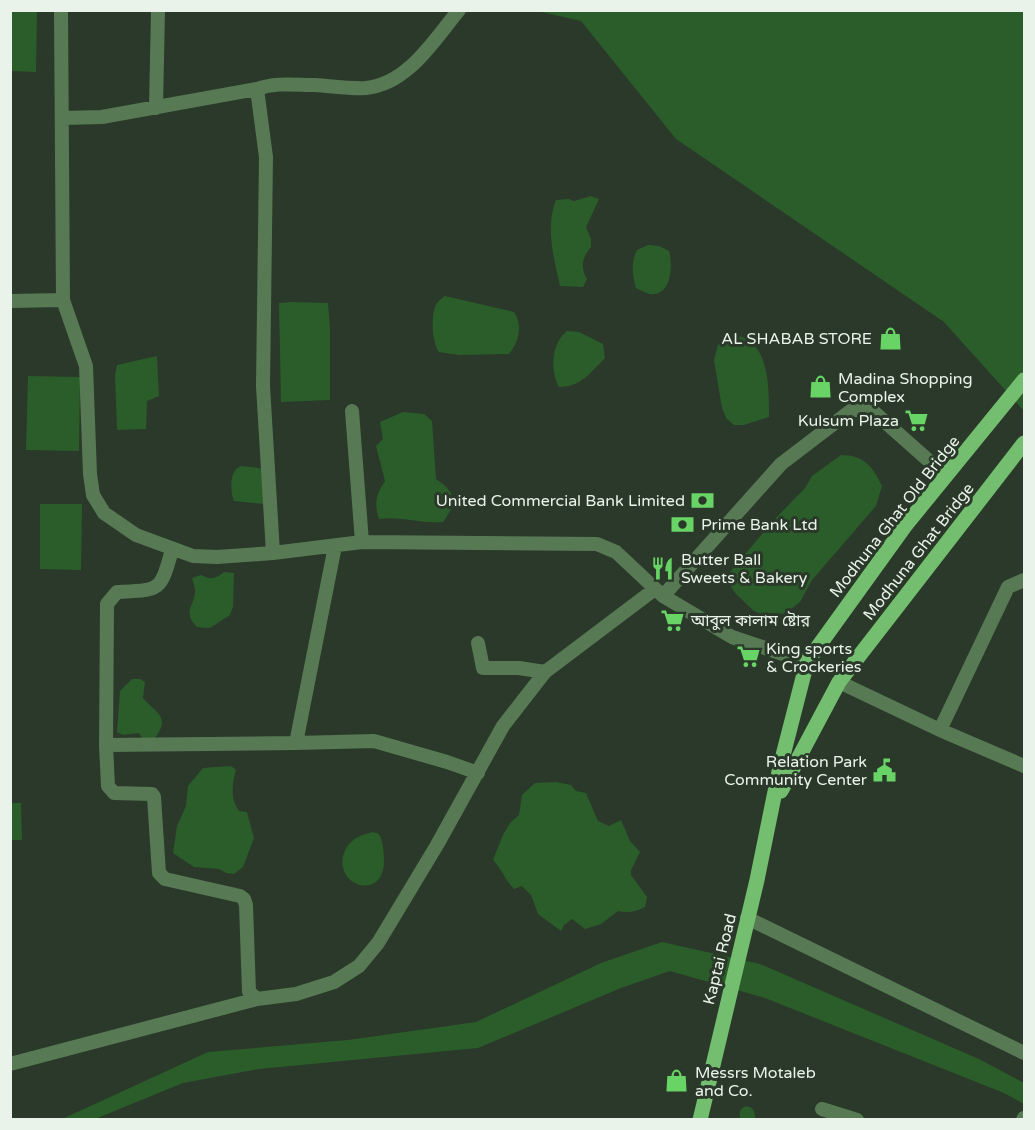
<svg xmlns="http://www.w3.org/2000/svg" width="1035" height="1130" viewBox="0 0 1035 1130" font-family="'Varela Round','Noto Sans Bengali',sans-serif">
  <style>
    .water { fill: #2b5d2a }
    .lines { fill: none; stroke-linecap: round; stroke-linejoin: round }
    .canal { stroke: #2b5d2a; stroke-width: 15 }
    .minor { stroke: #577a54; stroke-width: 14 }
    .primary { stroke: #73bf6f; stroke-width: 15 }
    .labels { text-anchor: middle; stroke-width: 6; stroke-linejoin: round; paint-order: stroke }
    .poi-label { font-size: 16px; fill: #eaf3e9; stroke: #2a3929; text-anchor: start }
    .street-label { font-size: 16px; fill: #eaf3e9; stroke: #2a3929 }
  </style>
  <rect width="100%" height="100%" fill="#2a3929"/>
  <path class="water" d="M11 10 37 11 36 72 11 71Z
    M538 11H1024V411L944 322 676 139 581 21Z
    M591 196 599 199 586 227 591 239V247C582 258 580 267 587 279L583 287 560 286C554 259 545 226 556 200L569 199 574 201Z
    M648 245 659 246 669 251C673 264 672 297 650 294 646 293 640 290 636 288 632 274 631 263 637 250Z
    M445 296 514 312C523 325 519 342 509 354L459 355 439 352C432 344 430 313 437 303 439 300 442 298 445 296Z
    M291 302 328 303 330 328V400L281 402 279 303Z
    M567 331 579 332 603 344 605 358C590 373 581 387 559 387 550 371 551 343 567 331Z
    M739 336C770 344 769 390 769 417L744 425H734L726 418 722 408 714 360 718 345 725 337Z
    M157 356 159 396 147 401 146 429 117 430 115 375 117 365Z
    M28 376 80 377 79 451 26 450Z
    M403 412 424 414 432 421 436 479C457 493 457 503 443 522 421 524 401 516 379 519 374 503 376 495 385 481L376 446 383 439 380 422Z
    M841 455C864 455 873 467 882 486L876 506 812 580 800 602 786 613 767 617 754 611 736 594 725 578 774 520 805 488 812 476Z
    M241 466 259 468 264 472V504L234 501C230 491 229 470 241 466Z
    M40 504H82L81 570 40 569Z
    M224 572 234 573 233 607 230 615 210 628 197 627C181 611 196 605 195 589 194 585 193 582 192 578L201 575C210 580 216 579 224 572Z
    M132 679H140L145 682 143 698C156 714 172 716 154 739H143L139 733 123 735 117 732 120 691Z
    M231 766 236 770C232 783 230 799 239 811L247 812 254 838 243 867 234 874 226 873 219 869 194 867 173 853 177 826 186 806 188 786 203 768Z
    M556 782 571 785 576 791 586 793 598 821 609 826 621 820 630 841 640 852 631 870V875L647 897 645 907C635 912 629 913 618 911L601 924 585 929 572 919 564 925 561 931 538 914 531 895 522 886 514 889C505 880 502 869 493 860L503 835 510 823 519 815 522 795 535 783Z
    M11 803H21L22 840H11Z
    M373 832 379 834C383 842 384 852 384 862 383 902 333 886 344 853 348 840 360 835 373 832Z
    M662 942 760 964 979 1059 1024 1083V1104L1004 1093 765 998 670 971 621 988 478 1048 259 1069 183 1083 95 1119 60 1120 208 1052 348 1040 476 1022 601 963Z"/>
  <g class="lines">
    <path class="canal" d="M747 1114 748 1120"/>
    <path class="minor" d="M61 10 63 300 86 366 90 474 93 495 104 513 136 535 193 556 217 557 273 553 362 542 597 544 616 552 663 596 732 637 807 662
      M257 89C276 82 295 85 315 85 332 86 350 89 366 88 408 84 434 40 459 10
      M156 108 158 10
      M62 118 102 117 257 89 266 157 263 386 273 553
      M10 301 63 300
      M352 411 362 542
      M335 546 296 743 374 741 447 762 478 773
      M663 596 781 464 853 409 875 413 946 476
      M478 643 483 668H519L545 672
      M839 682 940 730 1024 766
      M940 730 1008 587 1024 580
      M106 745 107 604 117 592C161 590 160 592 172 550
      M747 918 1024 1053
      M257 999 249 992 246 905 244 899 240 896 165 879 159 873 154 797 152 794 114 793 108 786 106 745 296 743
      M10 1064 257 999 296 994 334 982 359 966 378 943 437 845 503 726 545 672 655 589
      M822 1109 857 1120
      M1023 1120 1024 1118"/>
    <path class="primary" d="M781 791 839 682 1024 443
      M700 1120 757 880 780 767 807 662 905 526 1024 380"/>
  </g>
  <defs>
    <symbol id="shop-bare" viewBox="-9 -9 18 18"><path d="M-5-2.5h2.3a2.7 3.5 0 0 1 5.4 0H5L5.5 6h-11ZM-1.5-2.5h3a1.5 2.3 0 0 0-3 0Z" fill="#68d465" stroke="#2a3929" stroke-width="2.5" paint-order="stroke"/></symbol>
    <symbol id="supermarket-bare" viewBox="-9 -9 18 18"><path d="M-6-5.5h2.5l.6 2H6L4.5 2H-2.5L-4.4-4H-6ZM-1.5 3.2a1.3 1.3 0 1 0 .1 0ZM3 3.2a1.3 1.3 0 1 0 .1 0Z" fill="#68d465" stroke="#2a3929" stroke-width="2.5" paint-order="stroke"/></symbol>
    <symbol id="bank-bare" viewBox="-9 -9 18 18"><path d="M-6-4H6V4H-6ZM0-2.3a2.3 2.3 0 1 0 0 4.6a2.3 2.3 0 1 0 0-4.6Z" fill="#68d465" stroke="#2a3929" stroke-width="2.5" paint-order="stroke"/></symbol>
    <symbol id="restaurant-bare" viewBox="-9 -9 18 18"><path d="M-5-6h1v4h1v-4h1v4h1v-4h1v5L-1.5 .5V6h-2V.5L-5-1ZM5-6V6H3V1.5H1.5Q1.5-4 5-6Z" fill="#68d465" stroke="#2a3929" stroke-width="2.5" paint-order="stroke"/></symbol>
    <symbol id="civic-bare" viewBox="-9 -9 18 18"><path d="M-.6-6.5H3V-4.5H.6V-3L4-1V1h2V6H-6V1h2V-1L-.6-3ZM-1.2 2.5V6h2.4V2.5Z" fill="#68d465" stroke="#2a3929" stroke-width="2.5" paint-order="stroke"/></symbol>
  </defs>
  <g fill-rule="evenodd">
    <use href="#shop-bare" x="874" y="322" width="33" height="33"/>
    <use href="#shop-bare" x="804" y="370" width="33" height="33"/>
    <use href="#supermarket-bare" x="900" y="404" width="33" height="33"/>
    <use href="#bank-bare" x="686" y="484" width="33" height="33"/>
    <use href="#bank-bare" x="666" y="508" width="33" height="33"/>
    <use href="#restaurant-bare" x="646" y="552" width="33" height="33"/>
    <use href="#supermarket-bare" x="656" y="604" width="33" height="33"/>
    <use href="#supermarket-bare" x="732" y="640" width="33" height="33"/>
    <use href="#civic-bare" x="868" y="754" width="33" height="33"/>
    <use href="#shop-bare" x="660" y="1064" width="33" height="33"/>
  </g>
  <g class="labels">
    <g class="poi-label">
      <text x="872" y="344" text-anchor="end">AL SHABAB STORE</text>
      <text x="838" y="384">Madina Shopping<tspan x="838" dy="18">Complex</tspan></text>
      <text x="899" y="426" text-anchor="end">Kulsum Plaza</text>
      <text x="685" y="506" text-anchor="end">United Commercial Bank Limited</text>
      <text x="701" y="530">Prime Bank Ltd</text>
      <text x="681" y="565">Butter Ball<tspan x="681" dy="18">Sweets &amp; Bakery</tspan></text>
      <text x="691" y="626">আবুল কালাম ষ্টোর</text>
      <text x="766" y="654">King sports<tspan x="766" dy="18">&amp; Crockeries</tspan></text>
      <text x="867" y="767" text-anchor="end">Relation Park<tspan x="867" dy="18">Community Center</tspan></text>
      <text x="695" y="1078">Messrs Motaleb<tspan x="695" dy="18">and Co.</tspan></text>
    </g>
    <g class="street-label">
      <text transform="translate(894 516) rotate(-52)" y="6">Modhuna Ghat Old Bridge</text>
      <text transform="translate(918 551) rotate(-52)" y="6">Modhuna Ghat Bridge</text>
      <text transform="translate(719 959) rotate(-76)" y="6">Kaptai Road</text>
    </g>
  </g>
  <rect width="1035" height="1130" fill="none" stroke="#eaf3e9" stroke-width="24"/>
</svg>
